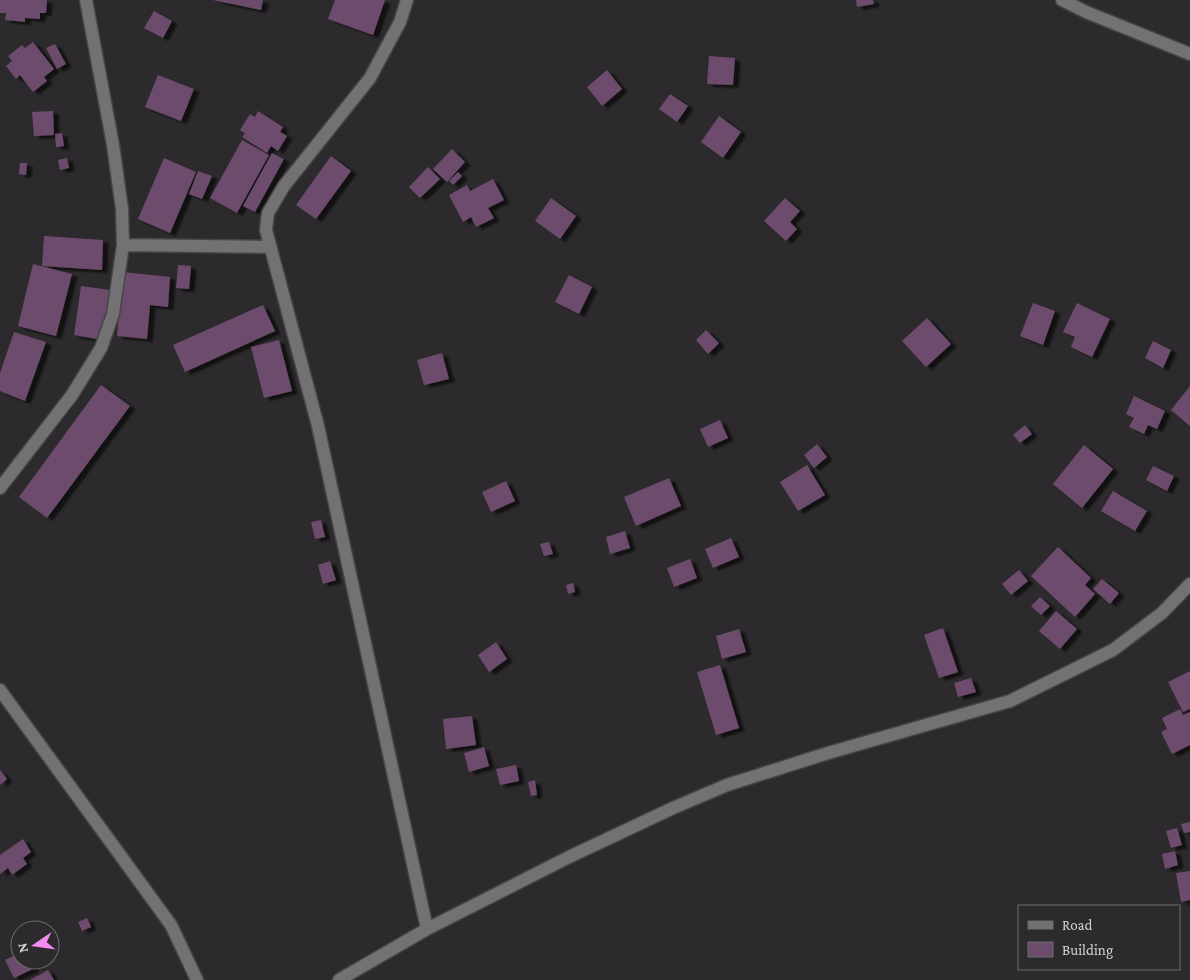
<svg xmlns="http://www.w3.org/2000/svg" width="1190" height="980" viewBox="0 0 1190 980" font-family="'Crimson Pro',serif">
  <style>
    .building { fill: #6c4c6c; filter: url(#shadow) }
    .lines { fill: none; stroke-linecap: round; stroke-linejoin: round }
    .minor-casing { stroke: #464546; stroke-width: 15 }
    .minor { stroke: #737173; stroke-width: 12 }
  </style>
  <defs>
    <filter id="shadow"><feDropShadow dx="5.5" dy="3" stdDeviation="1" flood-color="#0009"/></filter>
  </defs>
  <rect width="100%" height="100%" fill="#2c2a2c"/>
  <path class="building" d="M0 0H47L46 13H40V19L25 18V22L5 20 6 13H0Z
    M213 0H263L261 10Z
    M335 0H385L373 35 328 19Z
    M856 0H873L874 4 857 7Z
    M154 11 172 21 163 38 144 28Z
    M33 42 54 69 44 77 47 81 33 92 20 75 16 79 6 66 12 61 8 56 22 45 25 48Z
    M55 44 66 64 57 69 46 48Z
    M709 56 735 58 733 85 707 84Z
    M607 70 622 89 602 106 587 87Z
    M158 75 194 89 181 121 145 107Z
    M670 94 688 106 677 122 659 109Z
    M53 111 54 135 34 136 32 112Z
    M258 111 283 127 280 132 287 136 278 151 271 146 267 153 242 137 245 133 240 130 250 114 255 117Z
    M719 116 741 132 723 158 701 142Z
    M62 133 64 146 56 147 55 134Z
    M242 140 269 155 237 213 210 198Z
    M452 149 465 162 447 182 433 169Z
    M272 153 284 159 255 212 243 206Z
    M331 156 351 171 316 219 296 205Z
    M67 158 69 168 60 170 58 160Z
    M164 158 196 172 170 233 138 219Z
    M20 163H27L26 175 19 174Z
    M428 167 440 179 420 198 409 187Z
    M198 171 212 176 202 199 189 194Z
    M458 172 462 176 453 185 449 181Z
    M493 179 504 200 488 208 494 218 476 227 471 217 463 222 449 195 467 185 470 191Z
    M551 198 576 216 560 239 535 221Z
    M785 198 800 211 790 222 797 229 786 241 764 221Z
    M44 236 103 240 102 270 42 266Z
    M33 264 72 274 56 336 18 326Z
    M178 265 191 266 189 289 176 288Z
    M123 272 170 277 168 307 150 305 147 339 117 336Z
    M569 275 592 287 579 314 555 302Z
    M81 286 110 290 102 340 74 335Z
    M1033 303 1055 311 1043 345 1020 336Z
    M1077 303 1110 319 1092 357 1071 347 1075 337 1063 332Z
    M263 305 275 331 185 372 173 345Z
    M927 318 951 344 926 367 902 341Z
    M706 330 719 343 708 354 696 340Z
    M14 332 46 342 25 401 0 391V373Z
    M279 340 292 391 264 398 251 347Z
    M1153 341 1171 350 1163 368 1145 358Z
    M442 353 449 379 424 385 417 360Z
    M101 385 130 406 47 518 19 497Z
    M1190 386V426L1171 410Z
    M1134 396 1165 411 1157 429 1148 425 1144 434 1129 427 1134 418 1126 414Z
    M720 420 728 438 708 447 700 429Z
    M1025 425 1032 434 1020 443 1013 435Z
    M817 444 827 457 814 468 804 455Z
    M1084 445 1113 469 1082 508 1053 484Z
    M807 465 825 495 798 511 780 482Z
    M1153 466 1174 476 1167 491 1146 480Z
    M669 478 681 506 636 526 624 497Z
    M506 481 515 501 491 512 482 492Z
    M1113 491 1147 511 1135 531 1101 511Z
    M321 520 325 537 315 539 311 522Z
    M625 531 630 548 610 554 606 537Z
    M731 538 739 557 713 568 705 549Z
    M549 542 553 554 544 556 540 544Z
    M1058 547 1091 578 1085 585 1095 594 1075 617 1031 576Z
    M690 559 697 578 674 587 667 568Z
    M330 561 336 580 323 584 318 565Z
    M1019 570 1028 581 1011 595 1002 584Z
    M1102 579 1119 593 1110 604 1093 589Z
    M573 583 575 592 568 594 566 585Z
    M1040 597 1050 606 1041 615 1031 606Z
    M1056 611 1077 629 1060 649 1039 631Z
    M943 628 958 672 939 678 924 635Z
    M739 629 746 652 722 659 716 636Z
    M496 642 507 659 489 672 478 655Z
    M720 665 739 728 716 735 697 672Z
    M1190 671V709L1183 712 1168 682Z
    M971 678 976 692 958 697 954 683Z
    M1180 709 1183 715 1190 712V745L1172 754 1161 732 1167 729 1162 718Z
    M472 716 476 745 446 749 443 719Z
    M484 747 489 766 469 772 464 753Z
    M516 765 519 781 500 785 496 769Z
    M0 770 7 779 0 785Z
    M535 780 537 795 531 796 528 782Z
    M1190 822V832L1184 833 1181 824Z
    M1177 828 1182 845 1171 848 1166 831Z
    M23 839 31 852 23 858 27 864 12 875 8 868 0 874V855Z
    M1175 851 1178 865 1165 869 1162 854Z
    M1190 871V900L1181 902 1176 873Z
    M87 918 91 927 82 931 78 922Z
    M20 953V960H29L33 969 14 978 5 960Z
    M48 970 54 980H30Z"/>
  <g class="lines">
    <defs>
      <path id="minor" d="M407 0 400 22 370 78 284 186 268 213 266 230 318 426 427 929
        M1062 0 1086 12 1190 54
        M123 245 270 247
        M0 488 72 395 101 348 113 314 123 245 122 209 113 145 86 0
        M0 690 171 925 197 980
        M339 980 427 929 569 857 673 808 727 785 828 753 1010 701 1113 650 1162 613 1190 584"/>
    </defs>
    <use href="#minor" class="minor-casing"/>
    <use href="#minor" class="minor"/>
  </g>
  <rect x="1018" y="905" width="162" height="65" fill="#2c2a2c" stroke="#6f6d6f"/>
  <rect x="1028" y="921" width="25" height="8" fill="#737173" stroke="#6f6d6f"/>
  <text x="1062" y="930" font-size="15" fill="#d3d2d3">Road</text>
  <rect x="1028" y="942" width="25" height="15" fill="#6c4c6c" stroke="#6f6d6f"/>
  <text x="1062" y="955" font-size="15" fill="#d3d2d3">Building</text>
  <g transform="translate(35 945) rotate(257)"><circle r="24" fill="#2c2a2c" stroke="#6f6d6f"/>
  <path d="M0-4L9 19L0 12L-9 19Z" fill="#f28af3"/>
  <text y="-8" font-size="14" font-weight="bold" text-anchor="middle" fill="#d3d2d3">N</text>
  </g>
</svg>
